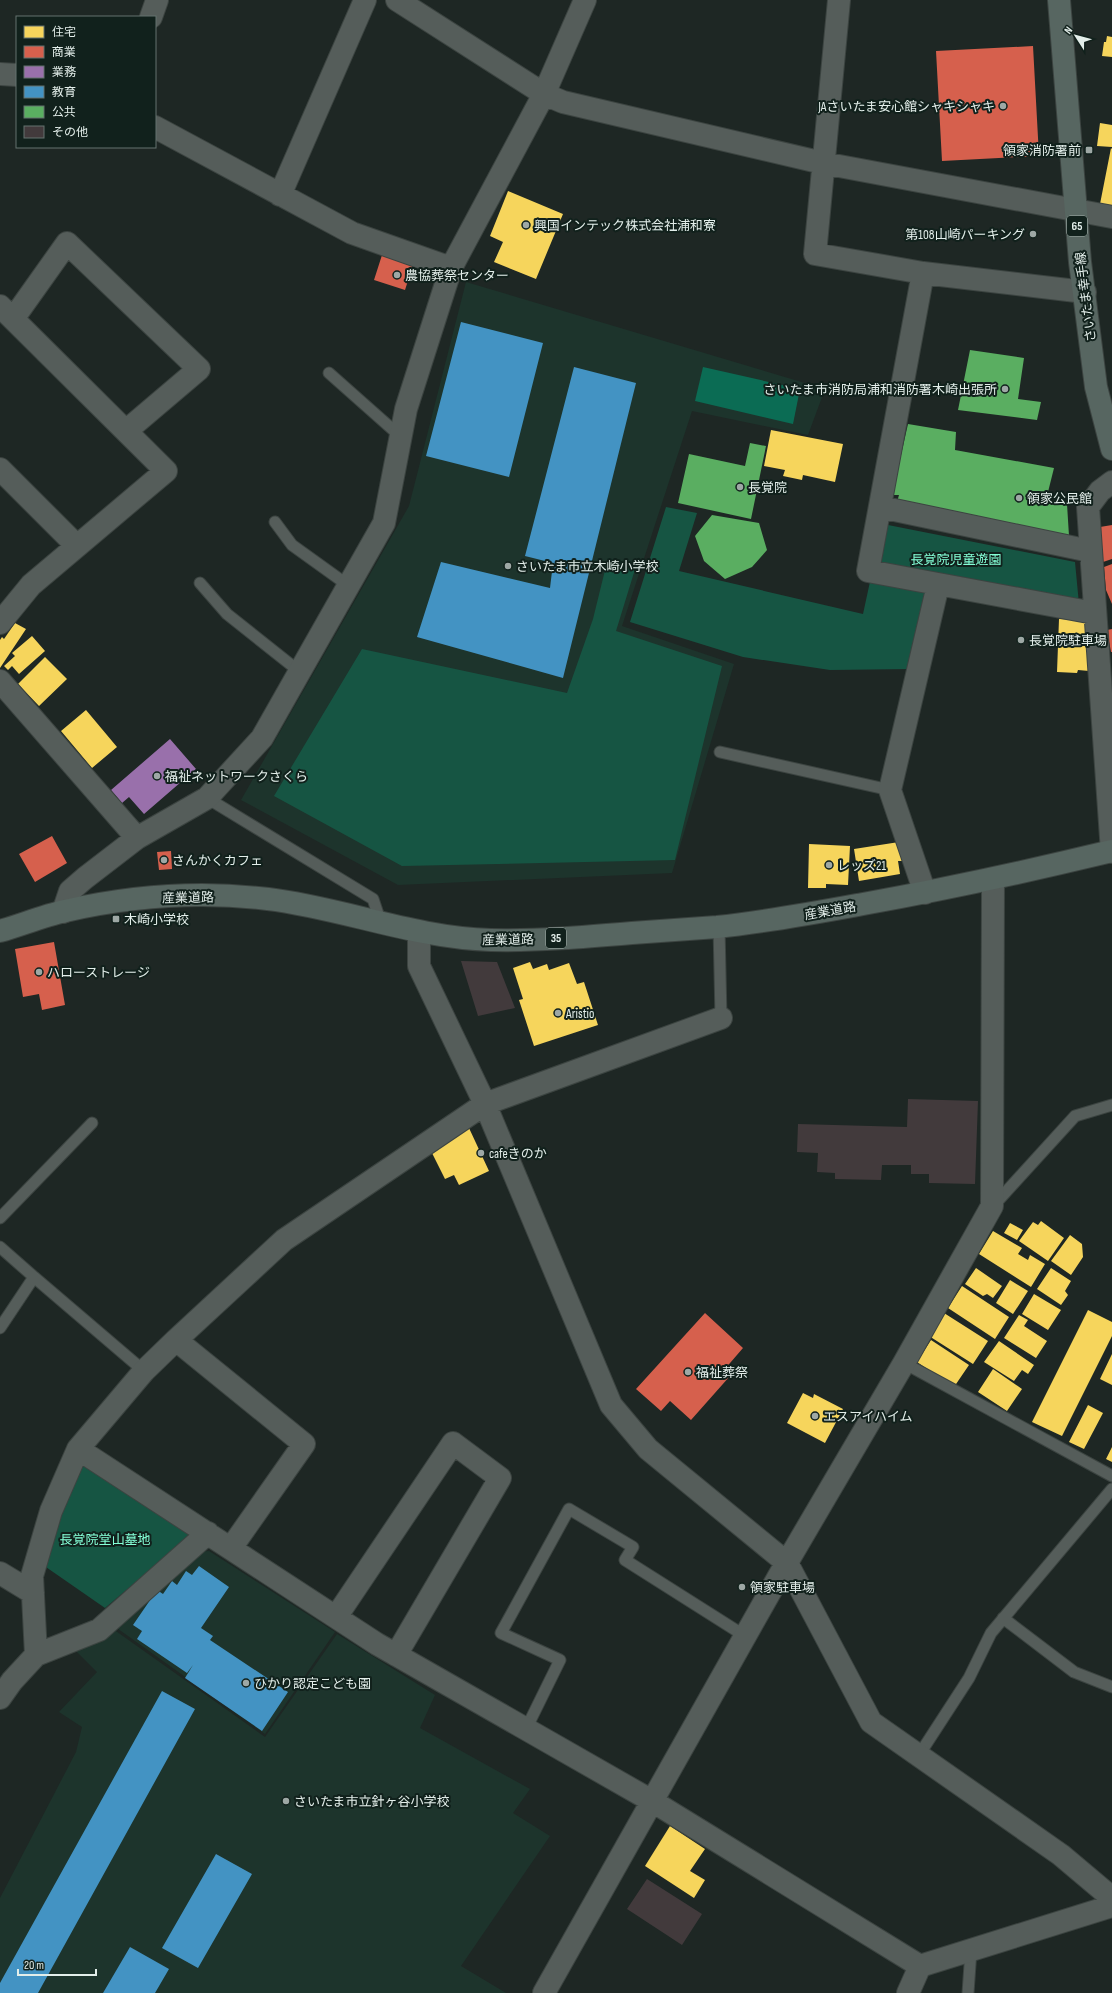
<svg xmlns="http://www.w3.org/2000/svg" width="1112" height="1993" viewBox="0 0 1112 1993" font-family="'Sofia Sans Condensed','Noto Sans JP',sans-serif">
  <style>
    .built { fill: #1d342c }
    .green { fill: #165543 }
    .water { fill: #0b6c54 }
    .homes { fill: #f6d55c }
    .shops { fill: #d6604d }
    .offices { fill: #9970ab }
    .schools { fill: #4393c3 }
    .public { fill: #5aae61 }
    .building { fill: #423a3c }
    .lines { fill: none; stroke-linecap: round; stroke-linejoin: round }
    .service-casing { stroke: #3c4441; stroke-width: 13 }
    .minor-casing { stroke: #3c4441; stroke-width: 24 }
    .primary-casing { stroke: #3c4441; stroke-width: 24 }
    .service { stroke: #555d5a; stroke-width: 11 }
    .minor { stroke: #555d5a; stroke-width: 22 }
    .primary { stroke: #576661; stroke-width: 22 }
    .poi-dot { fill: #9ea8a5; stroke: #11211c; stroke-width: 1.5 }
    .labels { text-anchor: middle; stroke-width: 4; stroke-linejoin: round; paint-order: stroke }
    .shield { fill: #11211c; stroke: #a4b0ac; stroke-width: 1 }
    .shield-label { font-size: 12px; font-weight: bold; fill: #e3eeea }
    .poi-label { font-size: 13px; fill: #e3eeea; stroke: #11211c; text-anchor: start }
    .street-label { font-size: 13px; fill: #e3eeea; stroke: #11211c }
    .park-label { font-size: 13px; fill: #84ffd7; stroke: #11211c }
  </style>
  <rect width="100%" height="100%" fill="#1e2724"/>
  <path class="built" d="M466 282 825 389 808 435 692 411 622 626 734 664 672 873 398 885 241 800 409 506Z
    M209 1551 335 1632 265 1734 114 1626 198 1552Z
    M113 1629 265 1737 337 1634 435 1695 420 1728 530 1789 513 1813 550 1836 461 1966 506 1993H0V1898L76 1752 82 1727 59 1712 97 1672 73 1648Z"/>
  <path class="green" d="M666 507 697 513 679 571 863 614 871 577 927 588 912 669 830 670 743 657 630 622Z
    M883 524 1075 562 1079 604 875 564Z
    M608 558 636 566 616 631 722 666 675 860 402 866 274 796 362 649 567 693 593 619Z
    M92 1465 188 1533V1538L105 1608 43 1565 78 1468Z"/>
  <path class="water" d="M703 367 800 389 793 424 695 401Z"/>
  <path class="homes" d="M1107 36 1112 37V57L1102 56 1104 42H1106Z
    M1100 123 1112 125V147L1097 146Z
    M1111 148 1112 149V206L1100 204Z
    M508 191 563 214 536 279 494 262 503 242 490 236Z
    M771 430 843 444 835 482 803 475 802 480 783 476 785 470 764 466Z
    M1059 619 1086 620V646H1090L1089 671 1078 670 1077 673 1057 672Z
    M15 623 26 629 0 668V640L2 637 4 639Z
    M32 636 45 651 19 674 12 666 8 670 4 666 15 656 12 653Z
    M45 657 67 679 39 706 18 684Z
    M86 710 117 747 92 768 61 731Z
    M899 842 902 861H898L900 874 859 881 854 849Z
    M809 844 850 846 848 885 826 884V888H808Z
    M530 962 533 969 547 964 549 970 569 963 577 984 584 982 598 1025 534 1046 519 1000 523 999 513 968Z
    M469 1128 489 1171 459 1185 454 1175 445 1179 429 1147Z
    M1041 1221 1064 1238 1048 1261 1019 1241 1033 1222 1038 1225Z
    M1010 1223 1023 1230 1017 1240 1004 1233Z
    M993 1231 1022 1248 1018 1254 1028 1260 1030 1255 1045 1264 1031 1287 979 1254Z
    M1070 1235 1082 1244 1083 1257 1071 1275 1051 1261Z
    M976 1268 1002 1286 993 1298 987 1294 983 1296 965 1284Z
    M1051 1268 1071 1281 1065 1291 1068 1295 1061 1305 1037 1289Z
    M1010 1280 1028 1291 1013 1314 996 1303Z
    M962 1286 1009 1317 995 1339 948 1308Z
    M1034 1294 1061 1310 1048 1330 1022 1314Z
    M1088 1310 1112 1322V1336L1062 1436 1032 1422Z
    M944 1313 988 1341 973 1364 929 1336Z
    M1019 1315 1028 1320 1024 1326 1047 1341 1036 1358 1004 1338Z
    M931 1340 969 1365 954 1387 917 1362Z
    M999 1341 1034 1365 1028 1374 1022 1370 1014 1381 984 1362Z
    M1112 1354V1385L1100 1379Z
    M993 1369 1022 1389 1007 1411 978 1392Z
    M803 1393 813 1398 814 1394 843 1409 825 1443 787 1423Z
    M1088 1405 1103 1413 1084 1449 1069 1442Z
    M1112 1447V1462L1106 1459Z
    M670 1826 705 1849 690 1871 705 1880 694 1898 645 1866Z"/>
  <path class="shops" d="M1033 46 1039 156 942 161 936 51Z
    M382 255 413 265 405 290 374 280Z
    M1112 525V559L1103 562 1100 527Z
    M1112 564V604L1106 590 1104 567Z
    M1112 629V652H1111L1107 630Z
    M52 836 67 863 35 882 19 854Z
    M171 851 172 869 159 870 157 852Z
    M54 942 65 1005 42 1010 39 994 23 997 15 949Z
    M705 1313 743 1348 724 1370 730 1376 691 1420 670 1401 661 1411 636 1389Z"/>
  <path class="offices" d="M170 739 196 769 144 814 129 797 122 803 111 790Z"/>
  <path class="schools" d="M461 322 543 343 509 477 426 456Z
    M574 367 636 383 563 678 417 637 441 562 550 588 553 563 525 556Z
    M199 1566 229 1587 201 1628 213 1636 210 1640 288 1692 262 1731 185 1678 193 1665 187 1673 137 1639 142 1631 133 1625 157 1590 163 1594 172 1581 177 1585 186 1571 192 1575Z
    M162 1691 195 1709 38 1993H0V1983Z
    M216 1854 252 1874 198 1968 162 1948Z
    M130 1947 169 1969 155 1993H103Z"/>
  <path class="public" d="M970 350 1024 358 1018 399 1041 402 1037 420 958 410Z
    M908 424 956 432 955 450 1054 468 1046 500 1067 504 1069 536 897 502 899 495H892Z
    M750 443 766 446 751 519 678 503 689 454 745 466Z
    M712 515 759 523 767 550 752 567 725 579 704 561 695 536Z"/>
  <path class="building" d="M461 961 497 962 515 1008 478 1016Z
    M908 1099 978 1101 975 1184 929 1183V1174H911V1165H882L881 1180 835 1179V1173L817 1172 818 1153 797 1152 798 1124 907 1127Z
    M647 1879 702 1914 682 1945 627 1909Z"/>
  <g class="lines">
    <defs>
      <path id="service" d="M329 373 400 436
        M275 522 292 545 349 586
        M200 583 227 614 300 672
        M720 752 890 790
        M207 798 373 899 381 923
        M719 927 721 1018
        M994 1205 1075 1116 1112 1105
        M0 1218 92 1123
        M0 1247 34 1277 0 1328
        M34 1277 144 1371
        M904 1363 1112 1476
        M1003 1618 1074 1672 1112 1687
        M526 1729 560 1660 501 1633 569 1509 633 1547 625 1560 745 1636
        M919 1755 969 1678 991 1633 1112 1489
        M968 1993 971 1950"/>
      <path id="minor" d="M397 0 544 94 563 102 823 163 1112 217
        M839 0 815 254 923 273 1085 292
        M151 17 157 0
        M0 74 17 75
        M155 127 352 233 451 268
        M280 195 365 0
        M923 273 868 571 1094 613
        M0 306 166 471 31 585 0 623
        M13 319 67 243 199 369 126 431
        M0 469 77 546
        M1112 482 1100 491 1088 507 1112 852
        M880 507 1090 551
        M0 681 137 838
        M925 893 890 790 938 585
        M63 912 70 891 85 878 137 838 207 798 262 738 384 523 406 409 451 268 544 94 585 0
        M419 932V966L485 1104 611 1405 648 1449 787 1563 871 1722 1061 1855 1112 1898
        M176 1340 304 1444 231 1548
        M78 1449 377 1644 652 1801 920 1966
        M0 1573 33 1593
        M336 1617 453 1443 500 1478 396 1655
        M36 1655 32 1576 51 1511 78 1449 144 1371 176 1340 284 1240 485 1104 721 1018
        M0 1698 12 1681 36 1655 99 1630 208 1533
        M544 1993 779 1576 904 1363 992 1206 993 880
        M908 1993 920 1966 1112 1906"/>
      <path id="primary" d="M1059 0 1080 262 1096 387 1112 449
        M0 931C21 925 43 916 65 911 131 896 201 891 268 899 343 908 414 938 491 940 537 941 585 937 632 933 660 931 689 929 717 927 766 922 814 913 863 904 946 889 1029 871 1112 851"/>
    </defs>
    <use href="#service" class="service-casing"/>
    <use href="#minor" class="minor-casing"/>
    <use href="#primary" class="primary-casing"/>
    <use href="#service" class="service"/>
    <use href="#minor" class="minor"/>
    <use href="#primary" class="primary"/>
  </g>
  <g class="poi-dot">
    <circle cx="1003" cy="106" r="4"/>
    <rect x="1085" y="146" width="8" height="8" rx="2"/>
    <circle cx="526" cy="225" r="4"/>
    <circle cx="1033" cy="234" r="4"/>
    <circle cx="397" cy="275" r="4"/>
    <circle cx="1005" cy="389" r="4"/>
    <circle cx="740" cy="487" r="4"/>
    <circle cx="1019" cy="498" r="4"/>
    <circle cx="508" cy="566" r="4"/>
    <circle cx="1021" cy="640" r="4"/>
    <circle cx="157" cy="776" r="4"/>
    <circle cx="164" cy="860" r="4"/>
    <circle cx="829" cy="865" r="4"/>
    <rect x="112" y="915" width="8" height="8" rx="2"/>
    <circle cx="39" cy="972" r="4"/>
    <circle cx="558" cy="1013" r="4"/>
    <circle cx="481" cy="1153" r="4"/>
    <circle cx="688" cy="1372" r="4"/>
    <circle cx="815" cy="1416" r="4"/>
    <circle cx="742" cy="1587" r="4"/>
    <circle cx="246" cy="1683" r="4"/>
    <circle cx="286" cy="1801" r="4"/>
  </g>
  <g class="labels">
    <g class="shield">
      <rect x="1067" y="216" width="20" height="20" rx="3"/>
      <rect x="546" y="928" width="20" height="20" rx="3"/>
    </g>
    <g class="shield-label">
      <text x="1077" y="230">65</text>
      <text x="556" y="942">35</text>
    </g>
    <g class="poi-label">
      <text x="995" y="111" text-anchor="end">JAさいたま安心館シャキシャキ</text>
      <text x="1081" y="155" text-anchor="end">領家消防署前</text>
      <text x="534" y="230">興国インテック株式会社浦和寮</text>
      <text x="1025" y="239" text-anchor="end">第108山崎パーキング</text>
      <text x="405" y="280">農協葬祭センター</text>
      <text x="997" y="394" text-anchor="end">さいたま市消防局浦和消防署木崎出張所</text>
      <text x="748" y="492">長覚院</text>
      <text x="1027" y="503">領家公民館</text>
      <text x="516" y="571">さいたま市立木崎小学校</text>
      <text x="1029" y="645">長覚院駐車場</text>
      <text x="165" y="781">福祉ネットワークさくら</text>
      <text x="172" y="865">さんかくカフェ</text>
      <text x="837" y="870">レッズ21</text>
      <text x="124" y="924">木崎小学校</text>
      <text x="47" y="977">ハローストレージ</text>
      <text x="566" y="1018">Aristio</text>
      <text x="489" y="1158">cafeきのか</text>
      <text x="696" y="1377">福祉葬祭</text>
      <text x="823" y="1421">エスアイハイム</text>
      <text x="750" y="1592">領家駐車場</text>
      <text x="254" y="1688">ひかり認定こども園</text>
      <text x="294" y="1806">さいたま市立針ヶ谷小学校</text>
    </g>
    <g class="street-label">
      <text transform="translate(1085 297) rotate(-97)" y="5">さいたま幸手線</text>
      <text transform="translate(188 897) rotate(-1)" y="5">産業道路</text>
      <text transform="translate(830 910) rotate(-10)" y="5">産業道路</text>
      <text transform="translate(508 939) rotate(-1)" y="5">産業道路</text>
    </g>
    <g class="park-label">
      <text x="956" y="564">長覚院児童遊園</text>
      <text x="105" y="1544">長覚院堂山墓地</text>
    </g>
  </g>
  <rect x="16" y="16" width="140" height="132" fill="#11211c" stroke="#65736e"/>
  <rect x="24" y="26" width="20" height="12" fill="#f6d55c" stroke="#65736e"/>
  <text x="52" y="36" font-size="12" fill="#e3eeea">住宅</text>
  <rect x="24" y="46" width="20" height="12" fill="#d6604d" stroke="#65736e"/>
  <text x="52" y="56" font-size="12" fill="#e3eeea">商業</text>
  <rect x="24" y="66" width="20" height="12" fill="#9970ab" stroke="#65736e"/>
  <text x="52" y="76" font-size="12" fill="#e3eeea">業務</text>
  <rect x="24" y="86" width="20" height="12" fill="#4393c3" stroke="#65736e"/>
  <text x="52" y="96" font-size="12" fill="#e3eeea">教育</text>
  <rect x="24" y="106" width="20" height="12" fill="#5aae61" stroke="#65736e"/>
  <text x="52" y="116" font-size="12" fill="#e3eeea">公共</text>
  <rect x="24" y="126" width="20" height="12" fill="#423a3c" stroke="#65736e"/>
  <text x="52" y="136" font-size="12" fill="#e3eeea">その他</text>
  <g transform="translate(1076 36) rotate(306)" stroke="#11211c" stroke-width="3" paint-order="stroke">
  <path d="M0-3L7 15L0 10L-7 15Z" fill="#e3eeea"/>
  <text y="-6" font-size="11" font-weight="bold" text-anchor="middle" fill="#e3eeea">N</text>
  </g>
  <path d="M18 1969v6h78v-6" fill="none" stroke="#e3eeea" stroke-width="2"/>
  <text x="24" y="1969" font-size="12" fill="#e3eeea" stroke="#11211c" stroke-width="3" paint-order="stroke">20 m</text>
</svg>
